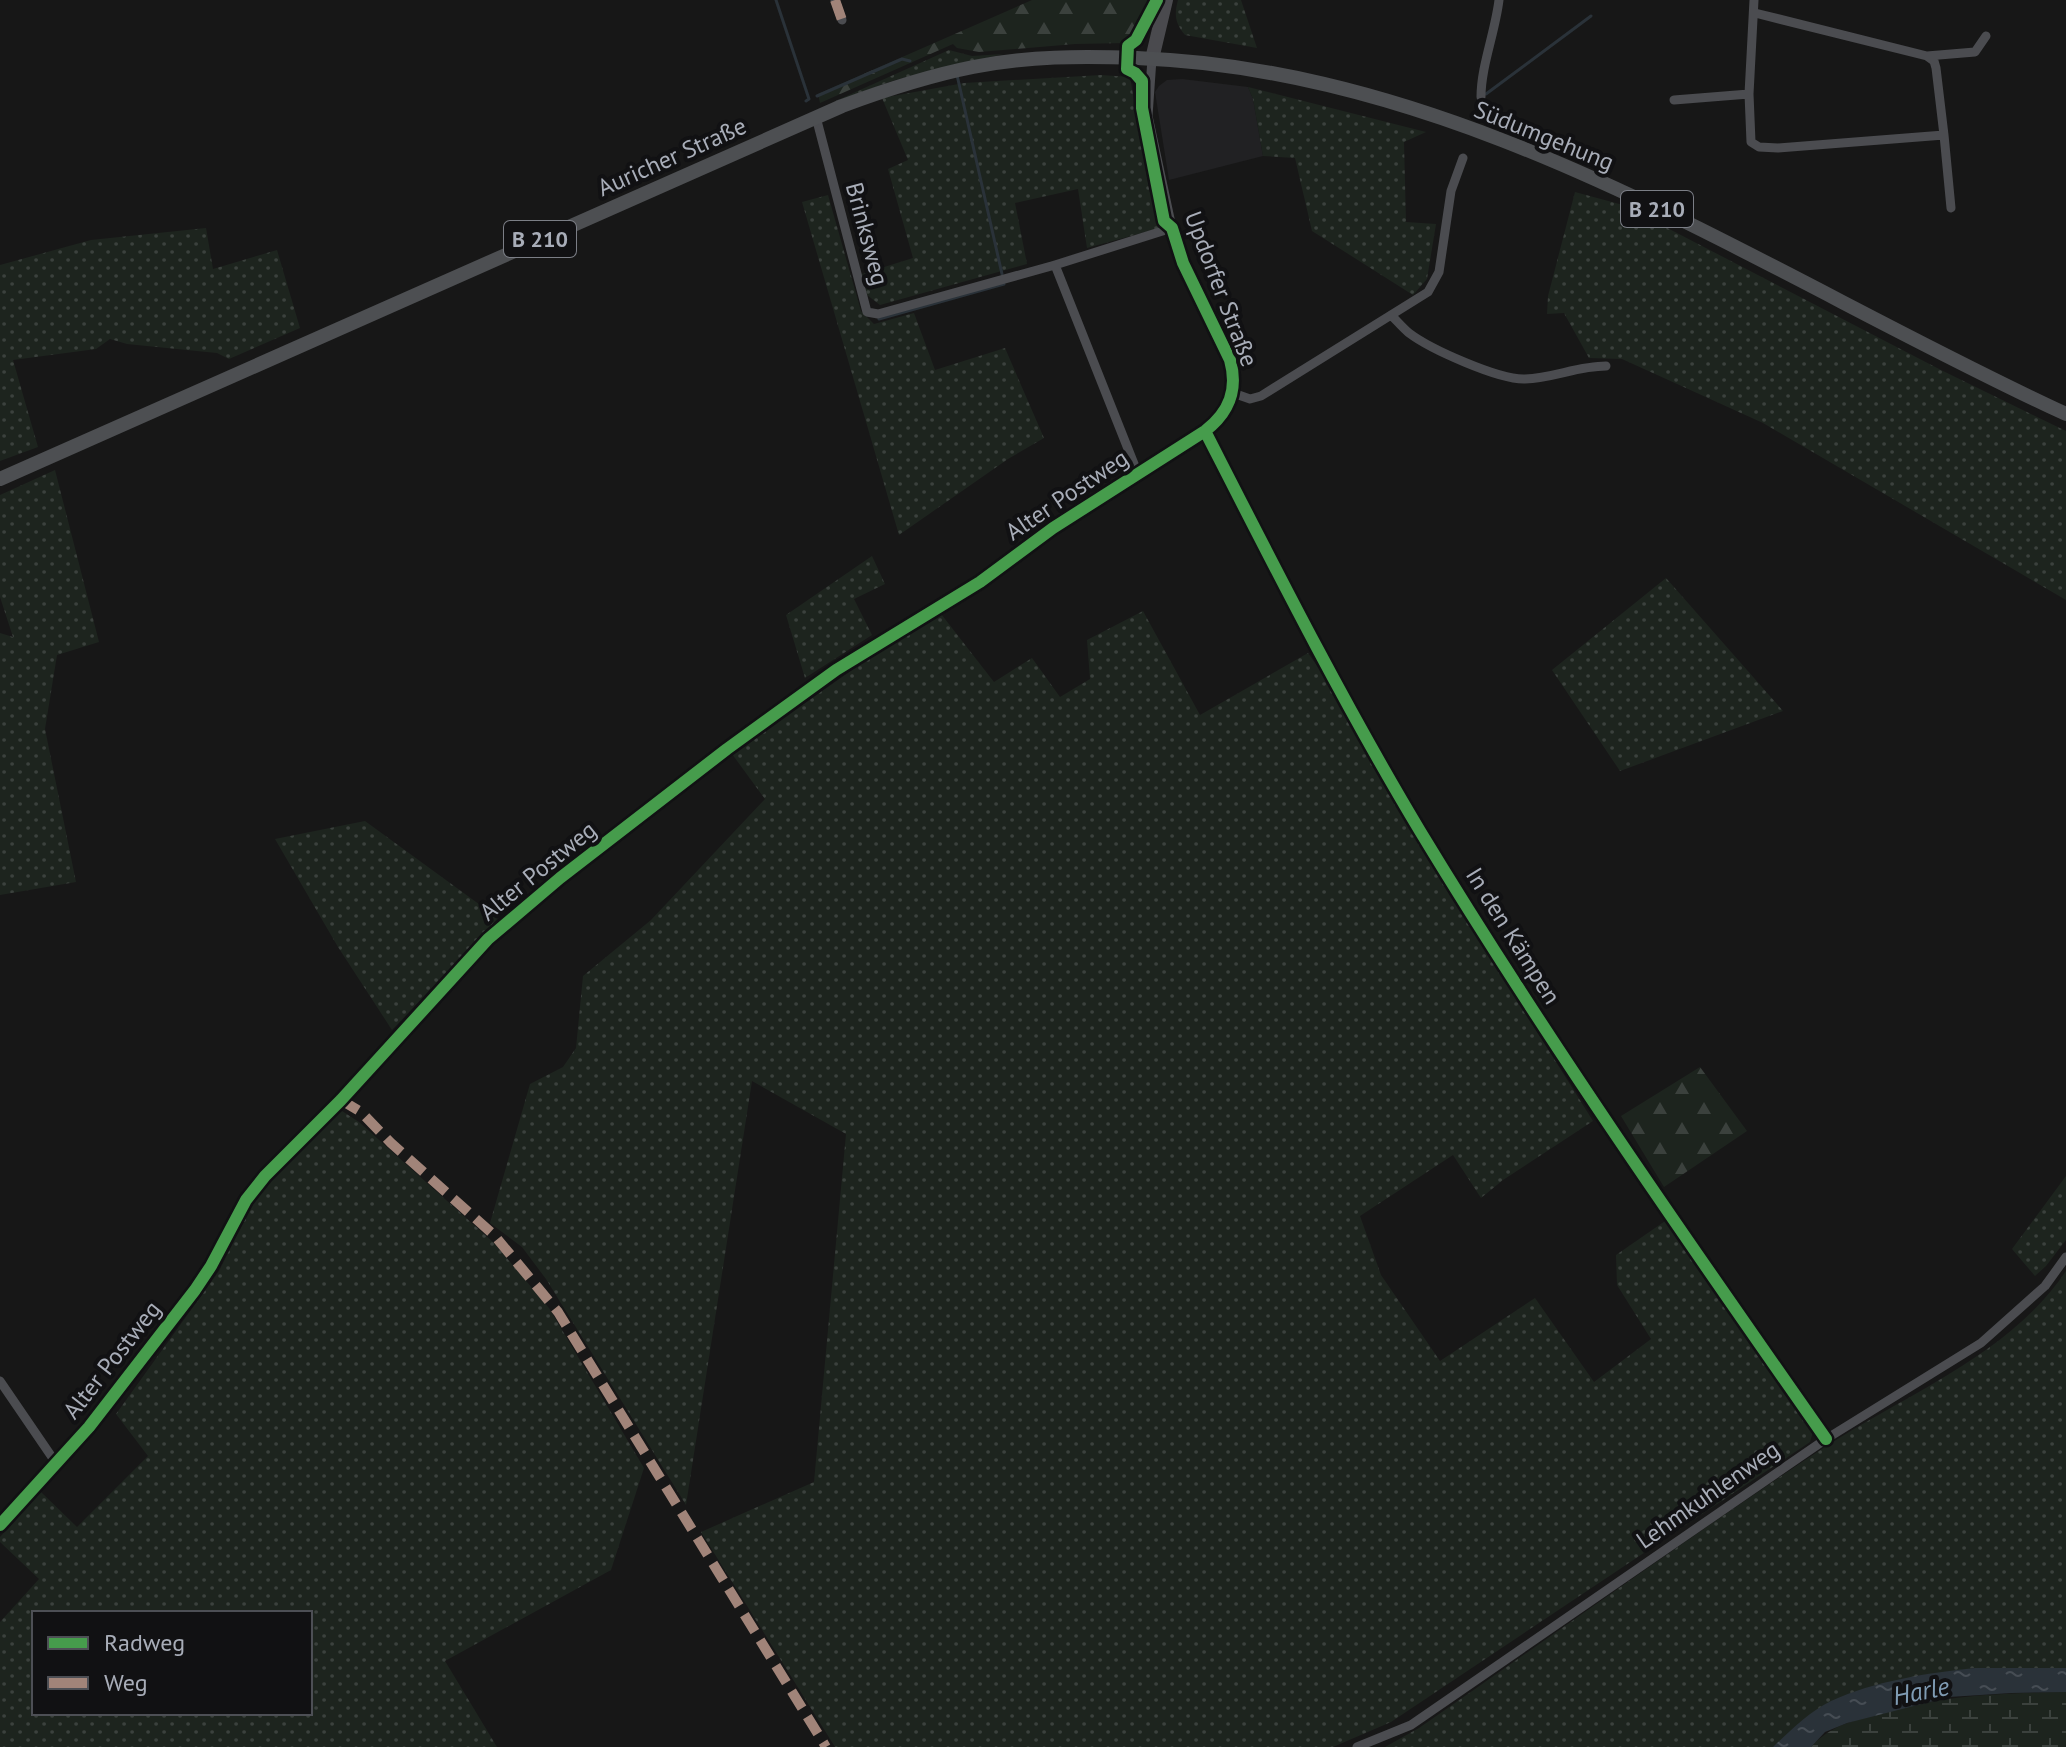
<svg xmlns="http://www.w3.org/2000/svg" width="2066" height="1747" viewBox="0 0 2066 1747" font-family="'PT Sans',sans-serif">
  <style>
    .built { fill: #212123 }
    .grass { fill: url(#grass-dots); fill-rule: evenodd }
    .forest { fill: url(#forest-firs) }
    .wetland { fill: url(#wetland-marsh) }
    .water { fill: url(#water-ripples) }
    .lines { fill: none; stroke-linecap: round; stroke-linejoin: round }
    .stream { stroke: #2a3239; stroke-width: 3 }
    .street { stroke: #4b4c50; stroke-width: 9 }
    .secondary { stroke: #4a4a4e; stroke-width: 14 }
    .primary { stroke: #4d4f52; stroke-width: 14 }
    .quiet { stroke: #a18479; stroke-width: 10; stroke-dasharray: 20 10; stroke-linecap: butt }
    .cycleway-casing { stroke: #111113; stroke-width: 17 }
    .cycleway { stroke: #469c4c; stroke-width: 12 }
    .labels { text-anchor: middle; stroke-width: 8; stroke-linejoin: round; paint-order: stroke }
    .shield { fill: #111113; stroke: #7b7e86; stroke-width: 2 }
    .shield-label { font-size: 22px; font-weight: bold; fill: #a8adb8 }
    .street-label { font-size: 24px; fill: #a8adb8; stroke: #111113 }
    .water-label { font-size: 26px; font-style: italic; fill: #7f9bb3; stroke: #111113 }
  </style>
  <defs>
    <pattern id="grass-dots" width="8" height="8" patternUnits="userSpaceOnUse" patternTransform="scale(2)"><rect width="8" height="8" fill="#1d241e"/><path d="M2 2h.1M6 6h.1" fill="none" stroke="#3b413d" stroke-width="1.8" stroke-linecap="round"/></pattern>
    <pattern id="forest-firs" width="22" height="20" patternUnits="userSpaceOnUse" patternTransform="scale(2)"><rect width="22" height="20" fill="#1d241e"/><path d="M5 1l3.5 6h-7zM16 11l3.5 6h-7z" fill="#3b413d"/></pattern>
    <pattern id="wetland-marsh" width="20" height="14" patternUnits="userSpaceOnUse" patternTransform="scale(2)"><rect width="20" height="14" fill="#1d241e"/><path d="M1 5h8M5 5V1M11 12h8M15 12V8" fill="none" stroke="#3b413d"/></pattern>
    <pattern id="water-ripples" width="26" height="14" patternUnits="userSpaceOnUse" patternTransform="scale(2)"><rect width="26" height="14" fill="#2a3239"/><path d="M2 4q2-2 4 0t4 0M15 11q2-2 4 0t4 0" fill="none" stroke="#464d54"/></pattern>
  </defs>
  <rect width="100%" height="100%" fill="#171717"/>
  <path class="built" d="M1182 79 1248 87 1253 99 1263 156 1169 180 1155 92 1159 86 1167 80Z"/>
  <path class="grass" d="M1178 0H1241L1257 48 1185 35C1175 23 1174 15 1178 0Z
    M949 50 972 56 1003 54 895 80 831 103Z
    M1101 75 1130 77 1149 189 1160 228 1087 248 1078 189 1015 203 1027 264 880 305 867 295 862 274 913 258 888 169 908 160 882 98 964 83Z
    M1248 87 1426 132 1404 142 1406 222 1436 224 1427 279 1413 295 1312 231 1295 158 1263 156 1253 99Z
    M1575 192 1623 205 1941 370 2066 431V600L1763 423 1622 359 1589 358 1564 313 1547 314 1548 296Z
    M828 195 861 311 874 324 914 313 935 370 1005 348 1044 438 1008 459 899 535 802 202Z
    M206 228 213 269 277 250 300 328 229 359 217 353 127 344 110 339 96 349 13 360 38 447 0 461V265L91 240Z
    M55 470 99 642 57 655 45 729 76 882 0 895V633L13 637 0 597V495Z
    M872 556 885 584 854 599 872 635 805 678 786 615Z
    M1666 578 1783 711 1620 771 1552 670Z
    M938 610 994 682 1032 658 1060 697 1090 679 1087 640 1143 611 1200 715 1308 653 1330 684 1433 866 1593 1121 1503 1180 1481 1198 1453 1155 1360 1216 1381 1275 1440 1361 1535 1298 1594 1382 1651 1339 1617 1285 1616 1255 1668 1219 1813 1432 1810 1442 1391 1722 1333 1747H835L701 1532 814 1482 846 1134 752 1081 686 1505 546 1279 522 1247 490 1223 530 1084 563 1067 576 1048 583 976 651 920 765 799 732 754Z
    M365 821 498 918 392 1030 338 947 275 839Z
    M342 1111 359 1122 494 1243 549 1308 644 1468 611 1570 445 1661 497 1747H0V1622L39 1579 0 1542V1537L41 1492 77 1527 148 1456 116 1414 219 1271 251 1207 277 1172 330 1117ZM34 1613H310V1713H34Z
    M2066 1176V1240L2046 1266 2035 1276 2012 1249Z
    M2066 1271V1668H1975L1917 1676 1882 1685 1814 1712 1773 1747H1385L1419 1728C1555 1634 1690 1536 1828 1445 1910 1392 2010 1354 2066 1271Z"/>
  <path class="forest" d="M1032 0H1151L1134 40 1126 43 1075 44 979 52 957 48 953 44 820 103 818 94Z
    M1700 1067 1747 1131 1664 1187 1621 1116Z"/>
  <path class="wetland" d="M2066 1692V1747H1811C1831 1725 1853 1721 1882 1713 1945 1695 2000 1693 2066 1692Z"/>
  <path class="water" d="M1975 1668H2066V1692L2011 1693 1949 1697 1847 1723 1825 1732 1811 1747H1773C1791 1730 1809 1712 1831 1701 1875 1681 1927 1673 1975 1668Z"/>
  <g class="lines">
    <path class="stream" d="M776 0 809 99 806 101
      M957 75 1002 274
      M1486 94 1591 16
      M817 96 902 59 910 61
      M879 319 1004 284"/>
    <path class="street" d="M835 0 842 20
      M1754 0 1749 94 1751 142 1759 147 1778 148 1944 135 1936 68 1934 61 1927 56 1755 13
      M1927 56 1975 52 1986 36
      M1481 97C1481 66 1495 33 1499 0
      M1674 100 1749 94
      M816 117 867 312 878 314 1055 265 1172 228
      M1944 135 1951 208
      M1055 265 1138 474
      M1391 315C1397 321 1403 328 1409 333 1430 349 1499 380 1525 379 1553 378 1578 366 1606 366
      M1233 393 1250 399 1261 396 1428 292 1439 272 1451 191 1463 158
      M1205 431C1274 566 1342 701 1420 831 1546 1039 1686 1239 1826 1439
      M0 1381 56 1463
      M0 1525 89 1427 195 1290 211 1266 246 1200 265 1176 341 1100 488 939 560 878 727 749 836 670 980 582 1053 528 1205 431C1230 412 1238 389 1230 360L1183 263 1172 228 1148 116 1152 59
      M1357 1747 1411 1725 1826 1439 1981 1343 2045 1286 2066 1257"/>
    <path class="secondary" d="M1152 59 1166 0"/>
    <path class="primary" d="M0 479 842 106C885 90 928 76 973 67 1027 56 1082 56 1137 58 1478 71 1766 276 2066 414"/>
    <path class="quiet" d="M835 0 842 20
      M341 1100 361 1112 391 1143 494 1235 558 1312 826 1747"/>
    <defs>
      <path id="cycleway" d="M1205 431C1274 566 1342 701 1420 831 1546 1039 1686 1239 1826 1439
        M0 1525 89 1427 195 1290 211 1266 246 1200 265 1176 341 1100 488 939 560 878 727 749 836 670 980 582 1053 528 1205 431C1230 412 1238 389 1230 360L1183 263 1172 228 1164 221 1142 108V81L1135 73 1127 69 1128 46 1136 40 1157 0"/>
    </defs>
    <use href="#cycleway" class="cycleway-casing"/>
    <use href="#cycleway" class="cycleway"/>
  </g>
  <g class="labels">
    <g class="shield">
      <rect x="1621" y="191" width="72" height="36" rx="6"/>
      <rect x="504" y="221" width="72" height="36" rx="6"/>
    </g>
    <g class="shield-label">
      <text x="1657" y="217">B 210</text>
      <text x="540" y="247">B 210</text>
    </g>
    <g class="street-label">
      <text transform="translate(1544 136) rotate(22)" y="8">Südumgehung</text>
      <text transform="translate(672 157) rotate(-24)" y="8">Auricher Straße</text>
      <text transform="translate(867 234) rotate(75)" y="8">Brinksweg</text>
      <text transform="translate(1221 289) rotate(69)" y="8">Updorfer Straße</text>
      <text transform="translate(1067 495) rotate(-34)" y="8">Alter Postweg</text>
      <text transform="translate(538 871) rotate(-39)" y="8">Alter Postweg</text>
      <text transform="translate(1513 936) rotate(58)" y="8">In den Kämpen</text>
      <text transform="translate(112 1360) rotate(-52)" y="8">Alter Postweg</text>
      <text transform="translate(1708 1495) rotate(-35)" y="8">Lehmkuhlenweg</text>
    </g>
    <g class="water-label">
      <text transform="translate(1921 1691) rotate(-11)" y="9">Harle</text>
    </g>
  </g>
  <rect x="32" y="1611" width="280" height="104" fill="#111113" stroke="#4d4f55" stroke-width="2"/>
  <rect x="48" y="1637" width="40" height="12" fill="#469c4c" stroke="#4d4f55" stroke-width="2"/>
  <text x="104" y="1651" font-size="24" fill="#a8adb8">Radweg</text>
  <rect x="48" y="1677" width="40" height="12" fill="#a18479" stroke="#4d4f55" stroke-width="2"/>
  <text x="104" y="1691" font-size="24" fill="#a8adb8">Weg</text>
</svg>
